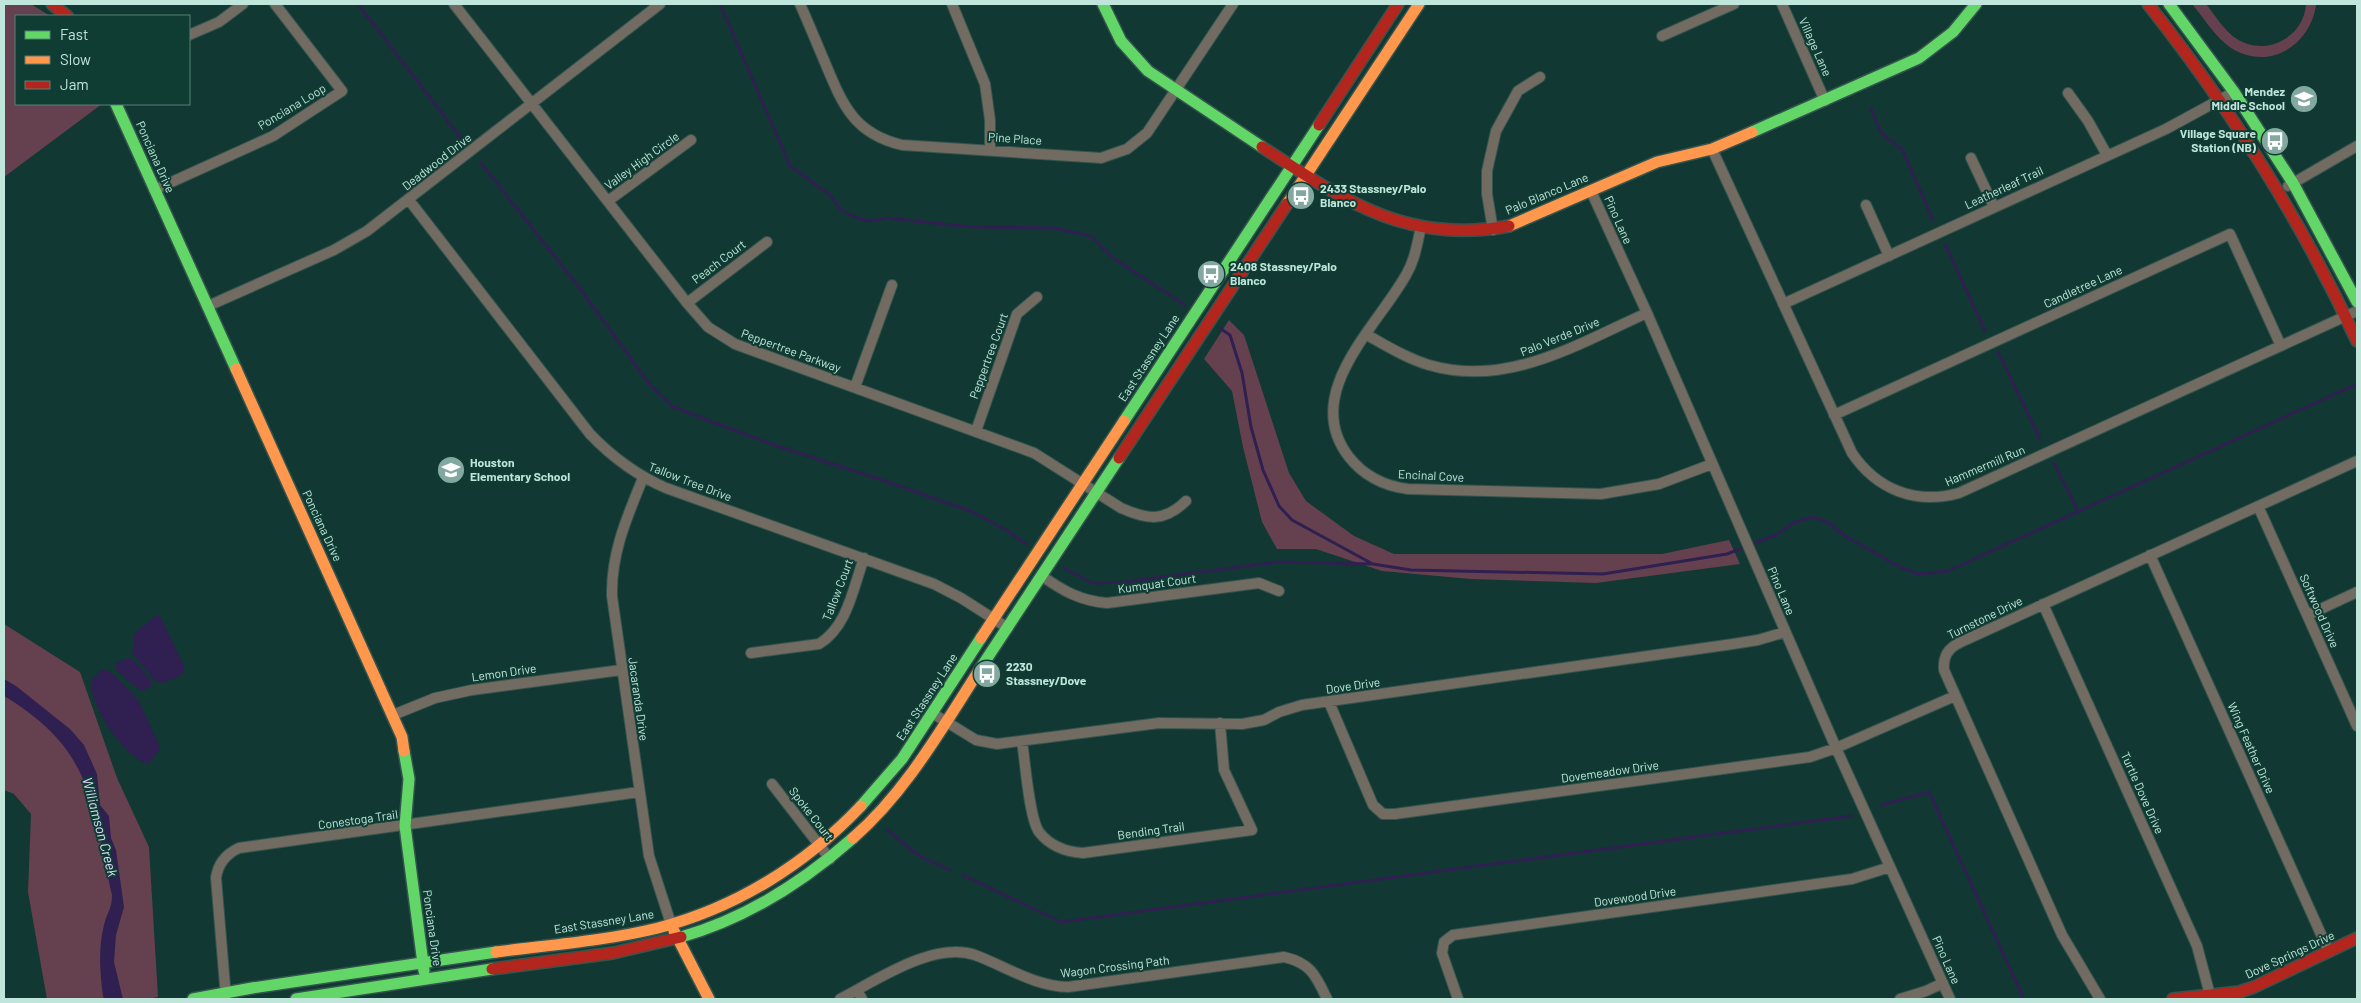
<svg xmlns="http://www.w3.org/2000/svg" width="2361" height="1003" viewBox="0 0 2361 1003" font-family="Barlow,sans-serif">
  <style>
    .green { fill: #65414f }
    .water { fill: #2f2051 }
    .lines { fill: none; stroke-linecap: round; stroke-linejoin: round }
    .stream { stroke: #2f2051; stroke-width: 3 }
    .street-casing { stroke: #34544e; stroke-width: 12 }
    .fast-casing { stroke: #34544e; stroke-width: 14 }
    .slow-casing { stroke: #34544e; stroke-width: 14 }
    .jam-casing { stroke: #34544e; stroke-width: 14 }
    .street { stroke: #716b61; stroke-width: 10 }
    .fast { stroke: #63d668; stroke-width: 11 }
    .slow { stroke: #ff974d; stroke-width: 11 }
    .jam { stroke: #b3261e; stroke-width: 11 }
    .labels { text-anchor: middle; stroke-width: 4; stroke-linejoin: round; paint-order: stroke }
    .street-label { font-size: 12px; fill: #c0e5db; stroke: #0f3c33 }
    .poi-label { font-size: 12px; font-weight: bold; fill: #c0e5db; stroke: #0f3c33; text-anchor: start }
    .water-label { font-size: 14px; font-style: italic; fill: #e3dafd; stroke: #0f3c33 }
  </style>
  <rect width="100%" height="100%" fill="#113832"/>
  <path class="green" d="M4 4H31L50 16H16V104H102L4 177Z
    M2192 4H2206C2215 15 2224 31 2237 39 2265 57 2304 38 2306 4H2316V6C2309 47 2268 71 2231 48 2215 37 2204 18 2192 4Z
    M1229 320 1244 335 1289 473 1306 501 1354 536 1394 554H1662L1729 540 1740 564 1596 583 1471 579 1382 571 1316 549H1277L1262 522 1243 447 1232 391 1204 359Z
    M4 624 80 672 117 778 149 847 158 997 147 999H47L28 892 31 814 14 794 4 790Z"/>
  <path class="water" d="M156 616H160L185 668 182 675 163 683 155 681 132 653 135 632Z
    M128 658 135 661 151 681V687L140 691 116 670 115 663Z
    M102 670H107L112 673 138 699 159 745 160 750 148 764C123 756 89 706 91 680Z
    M4 679 16 686 70 729 84 745 97 774 100 805 109 816 111 838 116 850 124 907 116 935 114 962 123 999H104L103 996C100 973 98 948 104 925 107 912 112 909 112 895 103 857 95 797 76 765 61 736 31 712 4 696Z"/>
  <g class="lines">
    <path class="stream" d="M358 4 464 142
      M720 4 790 166 830 195 841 210 860 219 870 221 887 218 972 227 1053 228 1091 236 1113 258 1185 305
      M1871 109 1882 134 1902 149 1933 220
      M481 163 581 290 650 385 673 407 771 444 882 480 973 512 1008 531 1026 544
      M1945 244 1985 331
      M1221 329 1230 335 1242 373 1251 427 1263 470 1279 506 1292 520 1371 563
      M1998 352 2040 439
      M2054 463 2078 511
      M1064 568 1093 583 1124 582 1278 562 1373 564 1411 570 1603 574 1727 554 1776 535 1795 522 1814 517 1831 524 1845 536 1900 567 1919 574 1948 571 2357 384
      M1881 805 1929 792 2024 999
      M887 830 921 857 950 870
      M963 875 1061 922 1851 816"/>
    <defs>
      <path id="street" d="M454 4 687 303 708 327 735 344 1034 453 1121 508C1148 520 1164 522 1186 501
        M800 4C809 24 817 44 826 65 843 106 855 134 902 145L1101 158 1127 149 1147 133 1233 4
        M952 4 985 84 990 120V150
        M1782 4 1825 101
        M189 35 219 22 243 4
        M1662 36 1734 4
        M2068 93 2088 121 2107 155
        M1712 149 1852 453C1877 490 1916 505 1959 493L2357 311
        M1971 158 1994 207
        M2288 186 2357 146
        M154 190 273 136 342 91 275 4
        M1591 191 1647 313 1836 748 1950 999
        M409 200 590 434C613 458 636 475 666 488L934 584 961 598 1008 628
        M608 201 691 140
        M1866 205 1889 256
        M1421 227C1417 244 1415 260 1406 275 1377 327 1300 394 1349 457 1364 476 1384 486 1408 489L1601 494 1659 484 1712 464
        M1493 230 1487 194V171L1496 131 1518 91 1540 77
        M687 303 767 242
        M1783 304 2166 129 2234 92
        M208 306 334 250 367 231 660 4
        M1367 335C1387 346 1406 358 1429 365 1508 388 1577 344 1647 313
        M855 387 892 285
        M1834 415 2230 234 2281 346
        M976 431 1017 314 1037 297
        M643 478C627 517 611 553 612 596L649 856 671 924
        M2258 506 2357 726
        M2150 555 2329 952
        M1042 576C1063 591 1081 601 1107 603L1259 583 1279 591
        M2043 604 2197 946 2210 995
        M2308 615 2357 592
        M751 653 819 644C848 626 853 588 864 558
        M1329 702 1373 805 1383 814H1395L1810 757 1836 748 1955 696
        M932 713 976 740 997 744 1159 723 1242 724 1264 720 1279 712 1302 705 1733 644 1758 640 1785 632
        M393 715 435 698 472 690 621 670
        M1022 741C1025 760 1029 818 1039 832 1050 846 1067 852 1083 853L1252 830 1224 770 1220 723
        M772 784 830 859
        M857 990 862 999
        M226 998 216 878C218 863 226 854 239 848L639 792
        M840 999C877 980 933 941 975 955 1007 967 1034 986 1068 987L1284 957C1311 963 1316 976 1327 999
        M1458 999 1442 953 1444 942 1453 935 1852 879 1890 867
        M1900 999 1926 991 1943 983
        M2100 999 2062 935 1944 670C1943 656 1948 648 1961 642L2357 461"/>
      <path id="fast" d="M1103 4 1121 41 1148 71 1262 147
        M2169 4 2234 92 2293 183 2357 302
        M116 104 236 369
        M1752 132 1919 58 1953 32 1976 4
        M1124 421 1319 125
        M980 669 1119 458
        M404 751 409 779 405 826 424 971
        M861 806 902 759 981 638
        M681 937C745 919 803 882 853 838
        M193 999 252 988 496 952
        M296 999 492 969"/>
      <path id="slow" d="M1287 204 1419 4
        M1509 226 1657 162 1712 149 1752 132
        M236 369 402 737 404 751
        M981 638 1124 421
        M853 838C906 792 942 728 980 669
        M674 931 709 999
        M496 952C550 945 605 941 658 928 736 908 806 864 861 806"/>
      <path id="jam" d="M52 4 67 16
        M2148 4C2231 109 2301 220 2357 341
        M1319 125 1398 4
        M1262 147C1343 200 1407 245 1509 226
        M1119 458 1287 204
        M492 969 613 953 681 937
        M2173 999 2239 992 2254 987 2357 938"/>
    </defs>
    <use href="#street" class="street-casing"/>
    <use href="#fast" class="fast-casing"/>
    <use href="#slow" class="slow-casing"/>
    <use href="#jam" class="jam-casing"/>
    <use href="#street" class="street"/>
    <use href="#fast" class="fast"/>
    <use href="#slow" class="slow"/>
    <use href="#jam" class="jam"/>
  </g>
  <defs>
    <symbol id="school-disc" viewBox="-11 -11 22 22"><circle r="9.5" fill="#83a8a0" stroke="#0f3c33"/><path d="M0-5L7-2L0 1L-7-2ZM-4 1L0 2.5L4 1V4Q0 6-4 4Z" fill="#fff"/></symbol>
    <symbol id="bus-disc" viewBox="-11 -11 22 22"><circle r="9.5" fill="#83a8a0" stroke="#0f3c33"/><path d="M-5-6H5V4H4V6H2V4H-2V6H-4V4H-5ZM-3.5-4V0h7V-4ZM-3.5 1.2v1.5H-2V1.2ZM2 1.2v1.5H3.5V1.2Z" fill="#fff"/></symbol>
  </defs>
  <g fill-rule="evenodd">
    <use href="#school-disc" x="2288" y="83" width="32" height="32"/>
    <use href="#bus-disc" x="2259" y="125" width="32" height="32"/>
    <use href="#bus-disc" x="1285" y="180" width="32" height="32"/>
    <use href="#bus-disc" x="1195" y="258" width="32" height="32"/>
    <use href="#school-disc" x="435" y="454" width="32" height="32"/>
    <use href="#bus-disc" x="971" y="658" width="32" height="32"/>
  </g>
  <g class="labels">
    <g class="street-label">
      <text transform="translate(1815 47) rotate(66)" y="4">Village Lane</text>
      <text transform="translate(292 107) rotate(-31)" y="4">Ponciana Loop</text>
      <text transform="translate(1015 139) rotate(4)" y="4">Pine Place</text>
      <text transform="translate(155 157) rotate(66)" y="4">Ponciana Drive</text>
      <text transform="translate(642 161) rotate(-36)" y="4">Valley High Circle</text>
      <text transform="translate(437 162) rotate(-38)" y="4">Deadwood Drive</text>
      <text transform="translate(2004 188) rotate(-25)" y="4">Leatherleaf Trail</text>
      <text transform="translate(1547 194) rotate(-23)" y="4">Palo Blanco Lane</text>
      <text transform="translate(1618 220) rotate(66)" y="4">Pino Lane</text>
      <text transform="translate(719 262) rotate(-37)" y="4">Peach Court</text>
      <text transform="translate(2083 287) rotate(-25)" y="4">Candletree Lane</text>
      <text transform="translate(1560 337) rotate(-22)" y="4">Palo Verde Drive</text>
      <text transform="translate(791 351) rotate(20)" y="4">Peppertree Parkway</text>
      <text transform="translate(989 356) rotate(-70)" y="4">Peppertree Court</text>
      <text transform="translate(1149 358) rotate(-57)" y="4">East Stassney Lane</text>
      <text transform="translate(1985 466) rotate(-23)" y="4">Hammermill Run</text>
      <text transform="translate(1431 476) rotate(3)" y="4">Encinal Cove</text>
      <text transform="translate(690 482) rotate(21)" y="4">Tallow Tree Drive</text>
      <text transform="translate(322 526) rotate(65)" y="4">Ponciana Drive</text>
      <text transform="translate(1157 584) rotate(-8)" y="4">Kumquat Court</text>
      <text transform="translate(838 590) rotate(-69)" y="4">Tallow Court</text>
      <text transform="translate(1781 591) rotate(67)" y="4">Pino Lane</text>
      <text transform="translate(2319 611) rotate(66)" y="4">Softwood Drive</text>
      <text transform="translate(1985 618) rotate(-26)" y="4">Turnstone Drive</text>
      <text transform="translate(504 673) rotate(-8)" y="4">Lemon Drive</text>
      <text transform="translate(1353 686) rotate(-8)" y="4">Dove Drive</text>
      <text transform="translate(927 697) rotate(-57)" y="4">East Stassney Lane</text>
      <text transform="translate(638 699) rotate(82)" y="4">Jacaranda Drive</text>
      <text transform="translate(2251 748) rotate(66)" y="4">Wing Feather Drive</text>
      <text transform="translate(1610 772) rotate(-8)" y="4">Dovemeadow Drive</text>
      <text transform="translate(2142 793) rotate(66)" y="4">Turtle Dove Drive</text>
      <text transform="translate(811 814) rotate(52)" y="4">Spoke Court</text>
      <text transform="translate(358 820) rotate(-8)" y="4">Conestoga Trail</text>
      <text transform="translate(1151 831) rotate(-8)" y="4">Bending Trail</text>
      <text transform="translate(1635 897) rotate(-8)" y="4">Dovewood Drive</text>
      <text transform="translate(604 922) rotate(-9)" y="4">East Stassney Lane</text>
      <text transform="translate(432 928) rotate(82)" y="4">Ponciana Drive</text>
      <text transform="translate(2290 955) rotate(-25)" y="4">Dove Springs Drive</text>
      <text transform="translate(1946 960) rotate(66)" y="4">Pino Lane</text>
      <text transform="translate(1115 967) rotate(-7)" y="4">Wagon Crossing Path</text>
    </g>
    <g class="poi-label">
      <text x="2285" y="96" text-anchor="end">Mendez<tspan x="2285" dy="14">Middle School</tspan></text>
      <text x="2256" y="138" text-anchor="end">Village Square<tspan x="2256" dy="14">Station (NB)</tspan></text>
      <text x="1320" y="193">2433 Stassney/Palo<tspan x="1320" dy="14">Blanco</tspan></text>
      <text x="1230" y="271">2408 Stassney/Palo<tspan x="1230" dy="14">Blanco</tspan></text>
      <text x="470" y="467">Houston<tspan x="470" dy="14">Elementary School</tspan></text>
      <text x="1006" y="671">2230<tspan x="1006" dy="14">Stassney/Dove</tspan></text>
    </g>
    <g class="water-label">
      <text transform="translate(100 827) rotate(75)" y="5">Williamson Creek</text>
    </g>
  </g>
  <rect width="2361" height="1003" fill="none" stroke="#c0e5db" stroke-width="10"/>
  <rect x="15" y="15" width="175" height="90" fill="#0f3c33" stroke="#568076"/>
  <rect x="25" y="31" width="25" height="8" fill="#63d668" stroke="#568076"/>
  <text x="60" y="40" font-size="15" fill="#c0e5db">Fast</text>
  <rect x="25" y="56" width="25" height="8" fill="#ff974d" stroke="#568076"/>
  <text x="60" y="65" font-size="15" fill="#c0e5db">Slow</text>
  <rect x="25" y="81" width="25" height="8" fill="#b3261e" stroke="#568076"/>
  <text x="60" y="90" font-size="15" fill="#c0e5db">Jam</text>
</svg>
